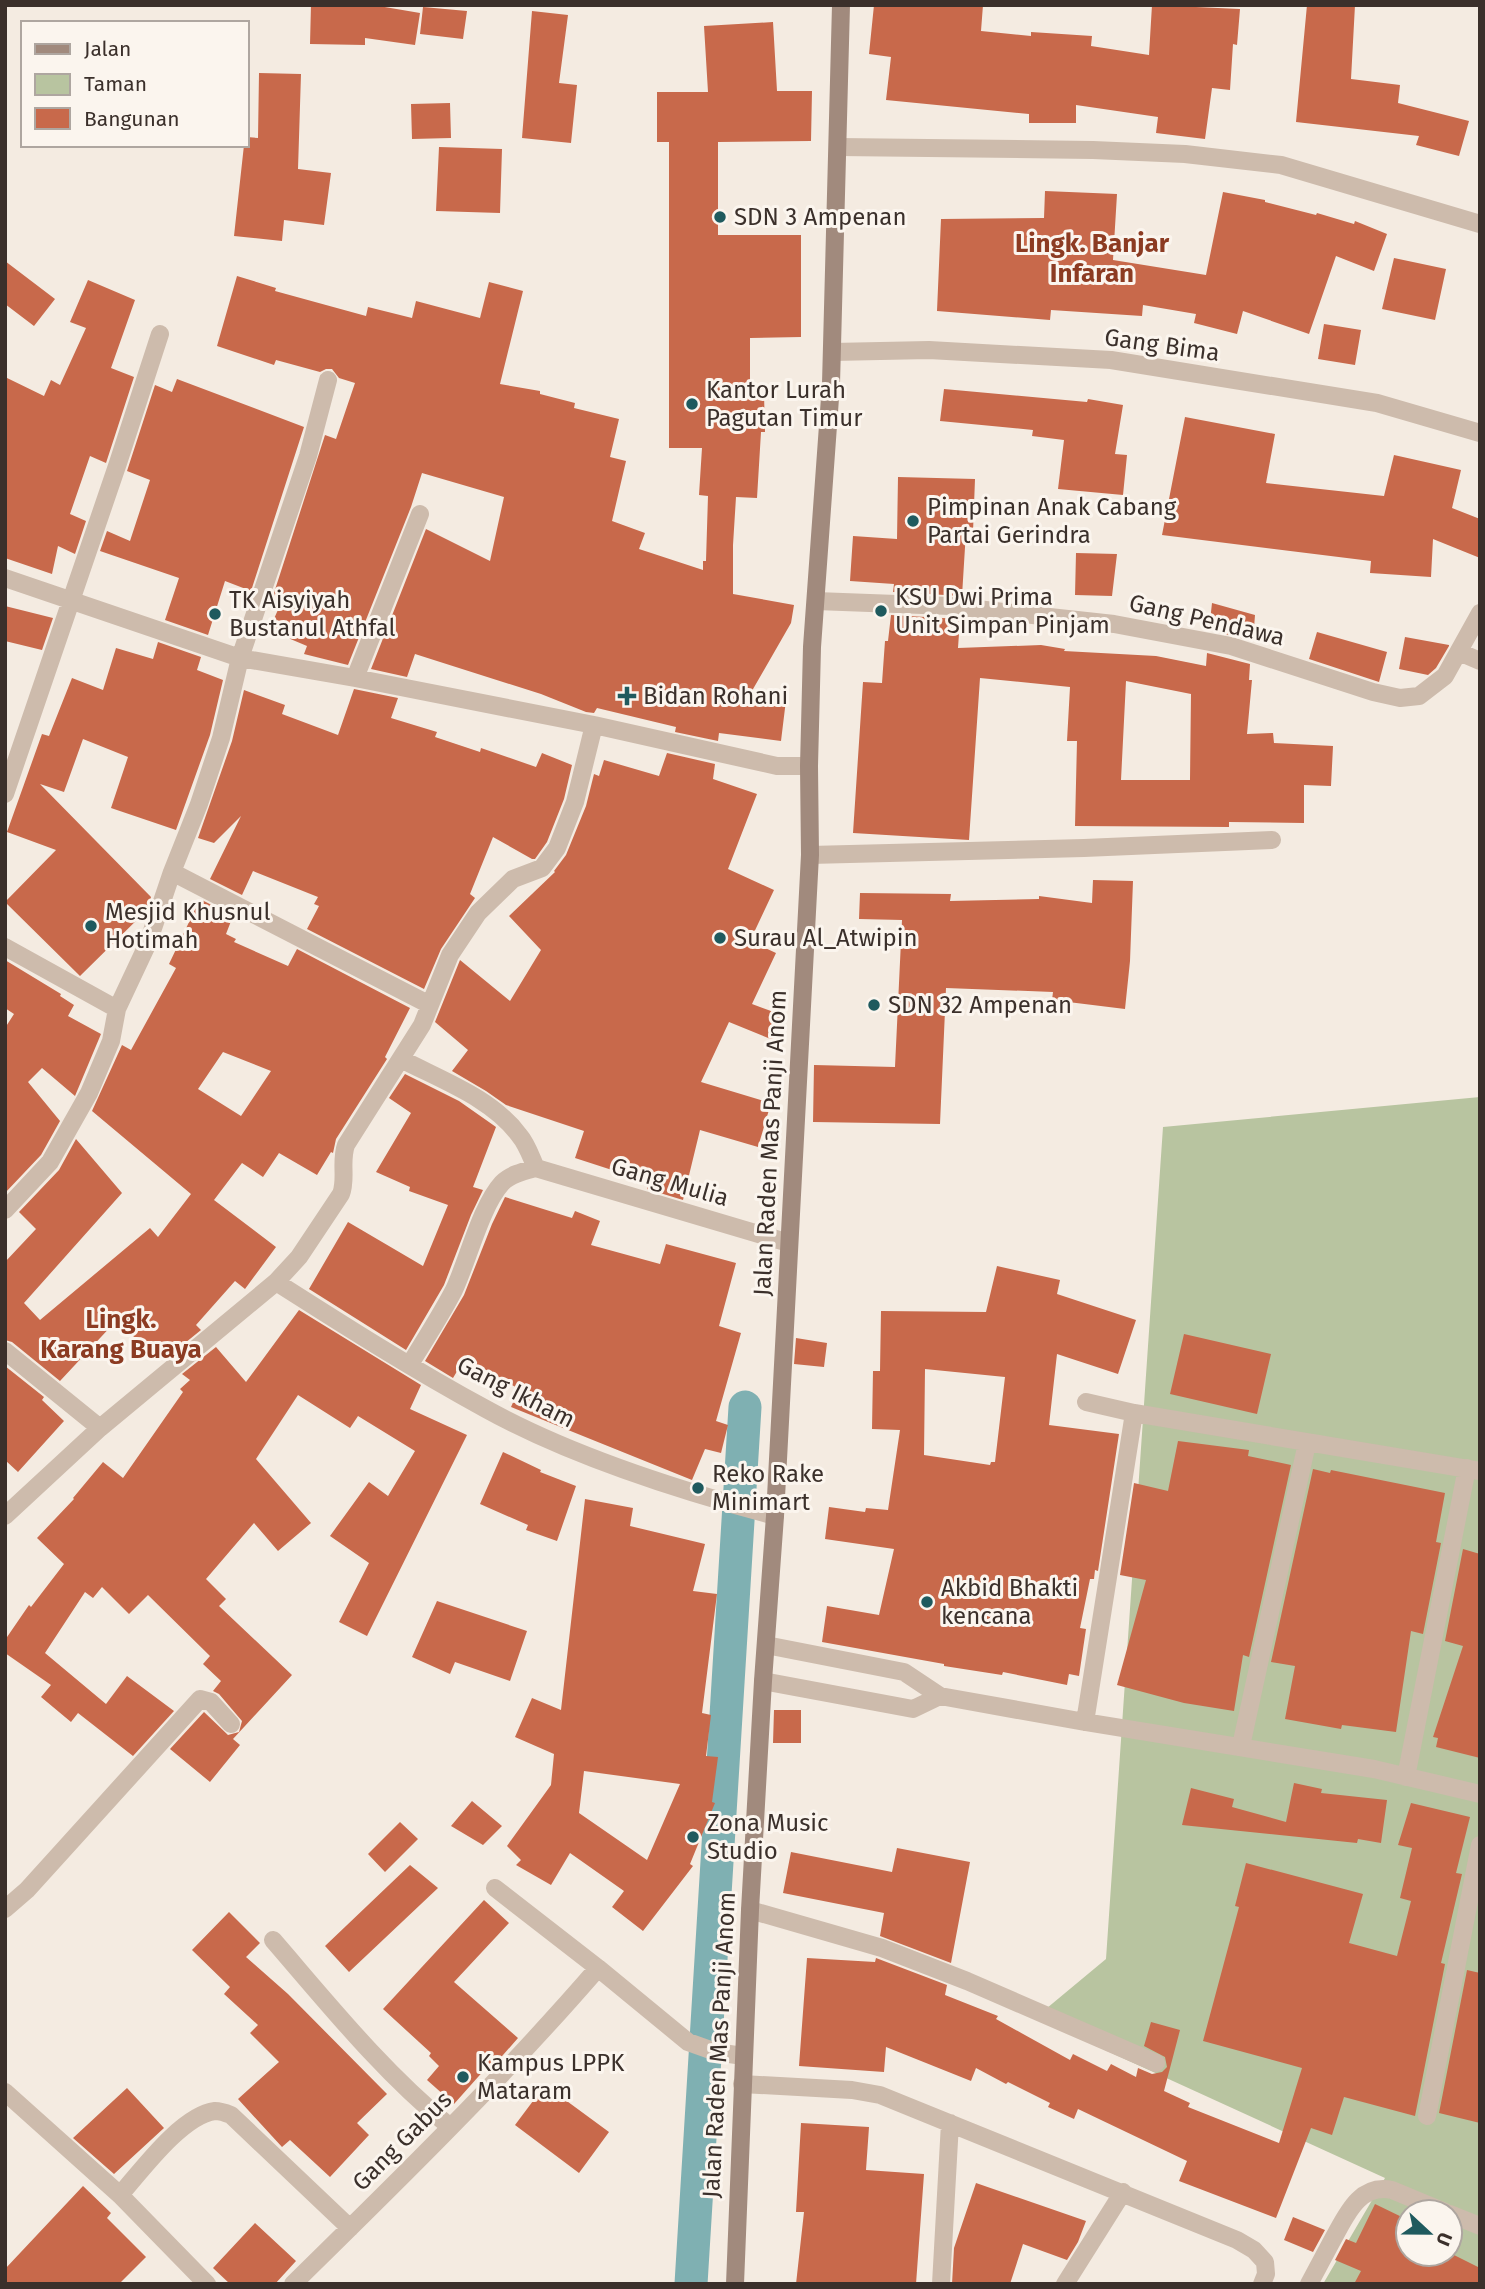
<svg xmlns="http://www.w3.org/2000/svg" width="1485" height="2289" viewBox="0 0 1485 2289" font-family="'Fira Sans',sans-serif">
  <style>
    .green { fill: #b8c4a0; fill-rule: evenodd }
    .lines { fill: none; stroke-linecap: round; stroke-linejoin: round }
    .canal { stroke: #7fb0b2; stroke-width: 33 }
    .building { fill: #c8694b; fill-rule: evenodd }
    .street { stroke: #cdbbac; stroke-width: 18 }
    .secondary { stroke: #a18a7d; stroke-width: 18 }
    .poi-dot { fill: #1f5a5e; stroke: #fbf5ee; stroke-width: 2.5 }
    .labels { text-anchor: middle; stroke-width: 6; stroke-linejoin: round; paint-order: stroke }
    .poi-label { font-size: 24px; fill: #3b302b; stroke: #fbf5ee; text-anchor: start }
    .street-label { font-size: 24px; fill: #3b302b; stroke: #fbf5ee }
    .neighbourhood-label { font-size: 26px; font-weight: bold; fill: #8c3b22; stroke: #fbf5ee }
  </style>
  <rect width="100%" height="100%" fill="#f4ebe1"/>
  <path class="green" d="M1480 1097V2284H1323L1385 2178 1035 2018 1106 1959 1163 1127ZM1408 2212H1450V2254H1408Z"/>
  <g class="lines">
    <path class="canal" d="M691 2284 745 1407"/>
  </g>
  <path class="building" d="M311 5H373L420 13 415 45 365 38V45L310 44Z
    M874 5H983L981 31 1031 36V32L1092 36 1091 46 1149 55 1152 5 1240 9 1237 45 1233 44 1230 90 1212 88 1205 139 1156 133 1158 117 1076 105V123H1029V114L886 100 891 57 869 54Z
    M1307 5H1355L1351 79 1400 85 1398 103 1469 121 1459 156 1416 145 1419 136 1296 122Z
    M423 7 467 11 463 39 420 34Z
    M532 11 568 15 559 83 577 85 571 143 522 138Z
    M773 22 777 91H812L811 141 718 142V235H801V337L750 338V394H764L765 432H761L757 498 736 497 733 545V594L794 605 791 623 749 696 786 700 781 741 719 733 718 741 675 732 676 727 597 708 594 713 586 712 541 694 415 654 407 677 371 669 426 529 490 561 504 497 422 473 411 507 348 665 304 654 307 646 269 630 281 603 272 599 325 435 336 439 355 383 339 378 332 369H326L320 372 276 360 274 365 217 346 237 276 276 288 275 291 366 316 368 307 412 318 416 301 480 318 489 282 523 291 500 384 540 391V394L575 403 574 408 619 419 610 457 626 461 612 521 645 533 639 549 703 570V561H706L708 496 699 495 702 448H669V142H657V92H708L704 26Z
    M259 73 301 74 298 169 331 173 324 225 284 220 282 241 234 236 244 145H247V137L258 138Z
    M450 103 451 138 412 139 411 104Z
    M439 147 502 149 500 213 436 211Z
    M1045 191 1117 194 1113 260 1206 275 1223 192 1265 200V202L1316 215 1317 213 1354 224 1355 221 1387 234 1374 271 1336 256 1309 334 1243 311 1237 334 1194 323 1196 314 1143 305 1142 316 1051 310 1050 320 937 311 941 219 1044 218Z
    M1394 258 1446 269 1435 320 1382 309Z
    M5 261 55 299 34 326 5 304Z
    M88 280 135 300 111 368 134 377 106 463 90 456 70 514 86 521 75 554 58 546 52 574 5 558V377L44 396 51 380 60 385 86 328 70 322Z
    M1324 324 1361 330 1355 365 1318 359Z
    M177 379 304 427 251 591 225 581 208 635 165 620 179 578 100 551 107 531 130 541 150 480 127 471 155 385 172 392Z
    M944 389 1087 402 1088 399 1123 405 1115 454 1127 455 1123 495 1058 489 1064 440 1032 436 1033 430 940 421Z
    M1185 417 1275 434 1266 483 1384 496 1394 455 1461 470 1452 508 1480 519V558L1433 539 1431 577 1370 573 1371 561 1162 535Z
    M898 477 975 479 973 532 966 531 962 596 893 592 894 584 850 581 853 536 897 539Z
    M1076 553 1117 554 1112 596 1075 595Z
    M1212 603 1255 615 1253 641 1209 630Z
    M5 606 53 618 42 650 5 641Z
    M891 615 960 619 958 648 1041 645 1065 649 1064 651 1156 656 1206 666 1207 653 1250 664 1249 680H1252L1247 734 1273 733 1274 743 1333 746 1331 786 1304 785V823L1229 822V827L1075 826 1077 741H1067L1070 687 980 678 969 840 853 833 863 682 882 683 885 641H888ZM1126 681 1191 694 1190 780H1121Z
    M1317 632 1387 652 1379 682 1309 659Z
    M1405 637 1449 645V646L1436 668 1428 675 1399 669Z
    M158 642 201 657 197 670 223 680 210 735 176 830 111 808 128 757 83 739 64 792 40 784 151 897 148 909 80 976 5 902 56 850 7 832 42 734 49 736 72 678 103 690 116 648 153 659Z
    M354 689 398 698 391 718 437 732 435 737 480 752 481 748 536 767 542 753 572 765 564 799 547 842 535 859H532L493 837 470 894 475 898 441 949 424 989 307 929 319 906 314 904 318 897 253 871 242 895 210 879 241 816 214 843 198 838 232 741 244 690 285 705 282 714 338 735Z
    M667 753 715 764 713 779 757 794 728 869 774 890 750 941 776 953 752 1004 782 1015 773 1040 729 1022 701 1082 771 1103 758 1147 700 1130 683 1200 647 1189 649 1182 575 1158 584 1131 506 1105 486 1091 452 1071 468 1050 435 1022 460 960 510 1001 541 950 509 916 555 872 554 871 566 855 586 806 594 774 599 776 604 760 659 776Z
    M1093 880 1133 881 1130 961 1125 1009 1052 1000 1053 992 946 988 940 1124 813 1122 814 1065 895 1067 902 920 859 919 860 893 951 894 950 901 1039 899V896L1092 903Z
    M200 899 233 916 226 934 236 939 234 942 288 966 297 949 410 1008 385 1057 387 1059 336 1139 333 1153 331 1152 317 1175 279 1153 263 1177 242 1163 214 1200 276 1247 245 1289 235 1281 196 1325 201 1330 164 1360 115 1322 60 1381 12 1342 5 1340V1262L36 1229 19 1212 59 1170 76 1139 122 1193 24 1303 40 1320 150 1228 158 1237 191 1194 92 1111 122 1045 131 1050 176 968 169 964ZM223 1052 271 1071 241 1116 198 1089Z
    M5 960 61 994 60 996 74 1005 68 1016 101 1034 75 1096 42 1068 28 1082 60 1121 41 1155 5 1193V1028L14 1014 5 1008Z
    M405 1074 459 1101 496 1127 473 1187 483 1190 471 1215 444 1285 406 1350 309 1289 348 1222 423 1266 448 1205 409 1191 410 1187 376 1172 411 1113 389 1098Z
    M505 1197 572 1218 575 1211 600 1221 591 1245 660 1264 666 1244 736 1263 719 1326 741 1333 716 1421 728 1425 721 1453 705 1449 692 1480 511 1407 519 1389 465 1358 453 1378 425 1361 464 1295 492 1224Z
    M997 1266 1060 1280 1057 1294 1136 1320 1118 1374 1057 1354 1049 1425 1119 1434 1098 1571 1095 1570 1094 1579H1090L1080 1628 1086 1629 1079 1676 1069 1674 1067 1685 1003 1672 1002 1675 944 1666V1664L822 1642 827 1606 879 1615 894 1549 825 1539 829 1507 865 1512 866 1508 888 1510 900 1430 872 1429 873 1371H880L881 1311 986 1312ZM925 1369 1005 1377 995 1462H991L990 1465 924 1455Z
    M299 1310 421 1385 410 1409 467 1435 367 1636 339 1622 369 1563 330 1536 369 1482 388 1496 415 1451 358 1416 350 1428 298 1395 256 1459 311 1523 278 1551 254 1523 206 1579 226 1599 219 1606 292 1675 233 1739 240 1745 210 1782 170 1749 204 1712 228 1735 239 1732 242 1721 219 1694 213 1691 221 1681 203 1664 210 1656 148 1595 129 1614 102 1587 93 1598 85 1592 45 1653 106 1704 127 1676 174 1711 133 1756 78 1713 71 1722 41 1697 51 1685 5 1653V1640L29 1605 31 1607 64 1564 37 1538 74 1499 73 1498 103 1462 123 1478 183 1392 180 1389 190 1380 182 1374 216 1347 246 1382Z
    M1184 1334 1271 1354 1257 1414 1170 1394Z
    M796 1338 827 1343 824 1367 794 1364Z
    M5 1366 44 1397 42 1400 64 1421 18 1472 5 1460Z
    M1178 1441 1249 1450 1248 1456 1291 1465 1249 1657 1243 1655 1234 1711 1184 1703 1117 1685 1146 1580 1120 1575 1134 1483 1168 1491Z
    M503 1452 541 1470 540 1472 576 1486 557 1541 526 1530 528 1525 480 1504Z
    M1313 1469 1330 1473 1331 1470 1445 1493 1436 1542 1441 1543 1423 1634 1411 1631 1396 1732 1342 1725 1341 1729 1285 1719 1295 1666 1271 1662Z
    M585 1499 633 1508 630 1526 705 1544 693 1591 717 1594 702 1713 711 1715 706 1756 718 1757 712 1802 715 1803 690 1864 693 1866 643 1931 612 1907 624 1891 570 1853 551 1885 516 1865 521 1860 507 1846 551 1785 554 1754 515 1737 532 1698 561 1710ZM584 1771 680 1784 647 1860 579 1813Z
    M1463 1549 1480 1554V1758L1436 1747 1438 1738 1433 1737 1463 1646 1445 1641Z
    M437 1601 527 1631 510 1681 455 1662 450 1674 412 1657Z
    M774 1710H801V1743H773Z
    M1294 1783 1322 1789 1321 1793 1387 1800 1381 1843 1358 1839 1357 1843 1182 1825 1191 1788 1234 1799 1232 1807 1286 1822Z
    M472 1801 502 1826 483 1845 451 1826Z
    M1411 1803 1470 1817 1456 1873 1462 1874 1441 1963 1445 1964 1415 2116 1344 2097 1332 2135 1311 2128 1276 2218 1179 2181 1187 2161 1078 2109 1074 2119 1048 2107 1050 2103 1008 2082 1006 2084 976 2068 971 2081 886 2047 884 2072 799 2066 807 1958 875 1962 876 1958 947 1985 945 1995 998 2016 996 2019 1070 2060 1073 2054 1107 2071 1111 2064 1136 2077 1138 2068 1152 2074 1162 2072 1167 2067 1165 2057 1144 2046 1151 2022 1180 2030 1164 2091 1190 2103 1188 2107 1279 2143 1302 2068 1203 2041 1239 1907 1235 1906 1246 1863 1363 1894 1349 1943 1397 1956 1411 1901 1400 1898 1412 1848 1398 1845Z
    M400 1822 418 1839 385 1872 368 1854Z
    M897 1848 970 1862 951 1963 880 1936 884 1913 783 1893 791 1852 892 1872Z
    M410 1865 438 1888 349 1972 325 1946Z
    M484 1900 509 1923 454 1982 518 2038 489 2071 486 2068 454 2104 427 2080 439 2066 429 2056 431 2053 383 2009Z
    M229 1912 260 1943 246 1957 288 1994 387 2094 357 2123 369 2135 330 2177 290 2140 282 2147 238 2099 279 2062 250 2033 258 2025 224 1994 230 1987 192 1950Z
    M1467 1970 1480 1973V2123L1439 2113Z
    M545 2085 609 2132 579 2173 515 2125Z
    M127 2088 164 2128 114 2174 73 2138Z
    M801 2123 869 2127 866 2170 924 2174 916 2284H796L804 2212H796Z
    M976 2183 1086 2221 1078 2242 1067 2260 1023 2244 1010 2284H952L954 2248Z
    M83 2186 111 2213 107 2218 146 2257 119 2284H5V2269Z
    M1375 2204 1408 2220V2254L1450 2253 1480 2268V2284H1354L1361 2271 1335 2260 1346 2239 1356 2243Z
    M1293 2217 1325 2230 1313 2252 1284 2240Z
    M255 2223 296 2261 275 2284H230L213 2268Z"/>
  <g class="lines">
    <path class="street" d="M838 147 1093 150 1185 154 1281 165 1480 224
      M832 352 929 350 1111 360 1377 403 1480 433
      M5 578 240 658 355 678 594 725 777 766H809
      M816 601 950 606 1114 624 1231 646 1373 692 1400 698 1419 696 1445 676 1480 613
      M1459 652 1480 661
      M355 678 420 514
      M5 794 118 463 160 334
      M810 855 1084 848 1272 840
      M172 872 430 1005
      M5 947 117 1009
      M401 1059C441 1080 492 1098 519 1135 527 1144 531 1157 536 1168
      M5 1210 50 1162 89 1093 111 1041 117 1009 148 943 172 872 199 804 221 738 240 658 308 456 328 380
      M276 1282C345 1326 414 1370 486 1409 571 1456 681 1491 775 1516
      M5 1351 100 1428
      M410 1364C425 1340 441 1315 454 1290 468 1260 481 1206 502 1183 511 1174 525 1171 536 1168L789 1243
      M1086 1402 1134 1413 1480 1471
      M5 1516 100 1428 276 1282 299 1257 341 1194C347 1179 340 1162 346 1145L422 1025 450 955 478 913 513 879 542 868 557 848 575 802 594 725
      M766 1645 904 1672 940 1696 1085 1722 1374 1769 1480 1794
      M763 1681 913 1709 940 1696
      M1085 1722 1134 1413
      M1241 1746 1307 1443
      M1406 1777 1467 1468
      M495 1888 598 1968 688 2042 716 2052 743 2056
      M5 1909 27 1890 200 1699 211 1702 231 1724
      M750 1910 882 1948 967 1981 1156 2063
      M273 1940C330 2006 382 2071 449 2126
      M742 2084 852 2090 880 2095 1237 2240 1254 2250 1265 2262 1266 2274 1262 2284
      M5 2092 120 2195 207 2284
      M1427 2116 1480 1845
      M120 2195C141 2171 182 2115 215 2111 221 2111 226 2113 231 2115L350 2228
      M1450 2214 1480 2226
      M293 2284C398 2181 502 2079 598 1968
      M941 2284 950 2123
      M1065 2284 1123 2192
      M1309 2284C1317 2269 1325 2254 1333 2239 1346 2216 1359 2183 1392 2190L1445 2212"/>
    <path class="secondary" d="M735 2284 750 1910 763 1681 775 1516 810 855 809 766 812 647 831 384 841 5"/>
  </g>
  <g class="poi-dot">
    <circle cx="720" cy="217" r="7"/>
    <circle cx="692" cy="404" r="7"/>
    <circle cx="913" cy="521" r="7"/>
    <circle cx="881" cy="611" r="7"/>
    <circle cx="215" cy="614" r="7"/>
    <path d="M623.5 685.5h7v7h7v7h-7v7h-7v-7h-7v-7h7z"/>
    <circle cx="91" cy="926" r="7"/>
    <circle cx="720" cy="938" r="7"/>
    <circle cx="874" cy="1005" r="7"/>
    <circle cx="698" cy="1488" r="7"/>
    <circle cx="927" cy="1602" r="7"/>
    <circle cx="693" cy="1837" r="7"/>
    <circle cx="463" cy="2077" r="7"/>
  </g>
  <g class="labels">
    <g class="poi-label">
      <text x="734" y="225">SDN 3 Ampenan</text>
      <text x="706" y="398">Kantor Lurah<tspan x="706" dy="28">Pagutan Timur</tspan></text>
      <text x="927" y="515">Pimpinan Anak Cabang<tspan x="927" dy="28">Partai Gerindra</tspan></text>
      <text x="895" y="605">KSU Dwi Prima<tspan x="895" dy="28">Unit Simpan Pinjam</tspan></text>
      <text x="229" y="608">TK Aisyiyah<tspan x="229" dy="28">Bustanul Athfal</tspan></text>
      <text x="643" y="704">Bidan Rohani</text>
      <text x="105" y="920">Mesjid Khusnul<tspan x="105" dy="28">Hotimah</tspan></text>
      <text x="734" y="946">Surau Al_Atwipin</text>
      <text x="888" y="1013">SDN 32 Ampenan</text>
      <text x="712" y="1482">Reko Rake<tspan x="712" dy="28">Minimart</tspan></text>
      <text x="941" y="1596">Akbid Bhakti<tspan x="941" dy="28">kencana</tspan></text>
      <text x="707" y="1831">Zona Music<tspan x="707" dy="28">Studio</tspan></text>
      <text x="477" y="2071">Kampus LPPK<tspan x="477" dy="28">Mataram</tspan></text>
    </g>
    <g class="street-label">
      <text transform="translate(1162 345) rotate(8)" y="8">Gang Bima</text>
      <text transform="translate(1207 620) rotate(13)" y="8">Gang Pendawa</text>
      <text transform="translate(770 1143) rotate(-87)" y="8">Jalan Raden Mas Panji Anom</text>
      <text transform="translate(670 1182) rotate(16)" y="8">Gang Mulia</text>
      <text transform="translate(516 1392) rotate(27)" y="8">Gang Ikham</text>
      <text transform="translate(719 2045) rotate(-87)" y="8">Jalan Raden Mas Panji Anom</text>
      <text transform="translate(402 2141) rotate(-45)" y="8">Gang Gabus</text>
    </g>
    <g class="neighbourhood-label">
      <text x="1092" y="252">Lingk. Banjar<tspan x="1092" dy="30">Infaran</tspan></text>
      <text x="121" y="1328">Lingk.<tspan x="121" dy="30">Karang Buaya</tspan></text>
    </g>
  </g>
  <rect width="1485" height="2289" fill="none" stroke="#3b302b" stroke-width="14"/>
  <rect x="21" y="21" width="228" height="126" fill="#fbf5ee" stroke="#aea6a0" stroke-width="2"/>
  <rect x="35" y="44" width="35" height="10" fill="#a18a7d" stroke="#aea6a0" stroke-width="2"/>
  <text x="84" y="56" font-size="21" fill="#3b302b">Jalan</text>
  <rect x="35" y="74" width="35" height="21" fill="#b8c4a0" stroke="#aea6a0" stroke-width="2"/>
  <text x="84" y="91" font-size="21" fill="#3b302b">Taman</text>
  <rect x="35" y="108" width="35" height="21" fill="#c8694b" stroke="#aea6a0" stroke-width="2"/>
  <text x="84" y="126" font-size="21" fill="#3b302b">Bangunan</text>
  <g transform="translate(1429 2233) rotate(112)"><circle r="33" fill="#fbf5ee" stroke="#aea6a0" stroke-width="2"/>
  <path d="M0-5L12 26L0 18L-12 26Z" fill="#1f5a5e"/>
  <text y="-10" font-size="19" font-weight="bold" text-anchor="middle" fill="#3b302b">U</text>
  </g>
</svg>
